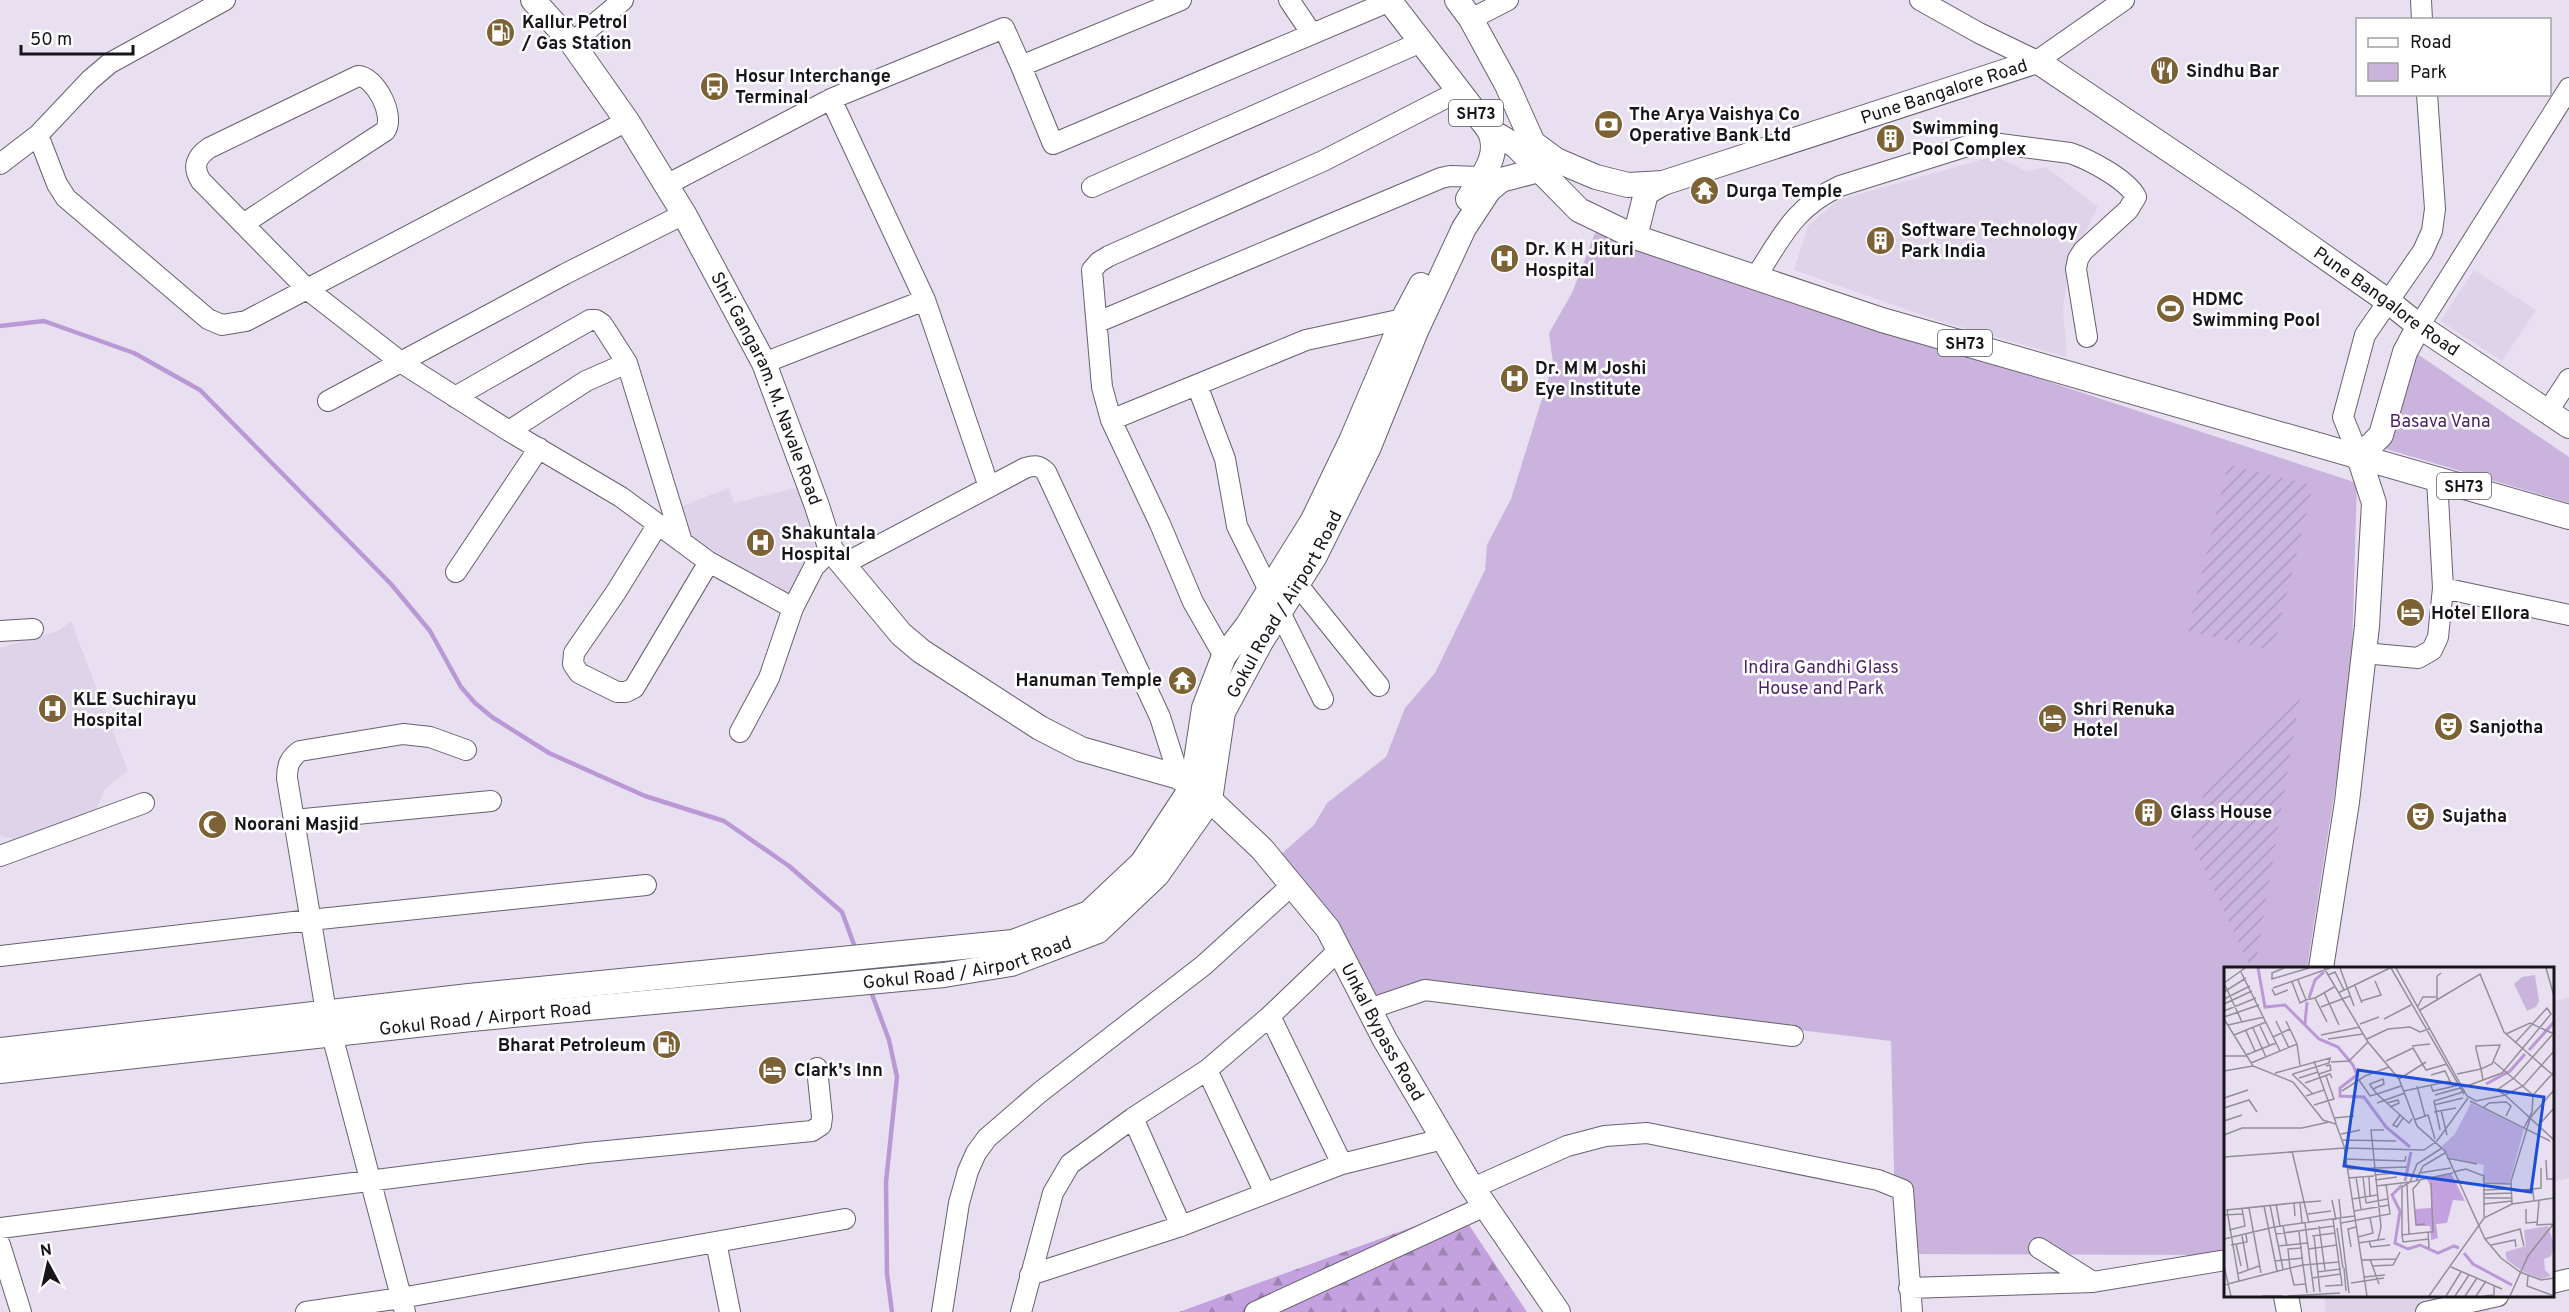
<svg xmlns="http://www.w3.org/2000/svg" width="2569" height="1312" viewBox="0 0 2569 1312" font-family="Overpass,sans-serif">
  <style>
    .built { fill: #dfd3e9 }
    .green { fill: #cab4de }
    .forest { fill: url(#forest-firs) }
    .garden { fill: url(#garden-furrows) }
    .lines { fill: none; stroke-linecap: round; stroke-linejoin: round }
    .stream { stroke: #b998d5; stroke-width: 4.5 }
    .minor-casing { stroke: #68606e; stroke-width: 22 }
    .major-casing { stroke: #68606e; stroke-width: 26 }
    .minor { stroke: #fff; stroke-width: 20 }
    .major { stroke: #fff; stroke-width: 24 }
    .labels { text-anchor: middle; stroke-width: 5; stroke-linejoin: round; paint-order: stroke }
    .shield { fill: #fff; stroke: #5d5a5f; stroke-width: 1.5 }
    .shield-label { font-size: 16px; font-weight: bold; fill: #17141a }
    .poi-label { font-size: 18px; font-weight: bold; fill: #17141a; stroke: #fff; text-anchor: start }
    .street-label { font-size: 18px; fill: #17141a; stroke: #fff }
    .park-label { font-size: 18px; fill: #4b1f67; stroke: #fff }
    .inset-river { fill: none; stroke: #b998d5; stroke-width: 3 }
    .inset-road { fill: none; stroke: #948e9a; stroke-width: 1.5 }
    .view { fill: #1d4ed8; fill-opacity: 0.15; stroke: #1d4ed8; stroke-width: 3 }
    .inset-edge { fill: none; stroke: #17141a; stroke-width: 3 }
  </style>
  <defs>
    <pattern id="forest-firs" width="22" height="20" patternUnits="userSpaceOnUse" patternTransform="scale(1.5)"><rect width="22" height="20" fill="#c4a2df"/><path d="M5 1l3.5 6h-7zM16 11l3.5 6h-7z" fill="#9e83b4"/></pattern>
    <pattern id="garden-furrows" width="10" height="10" patternUnits="userSpaceOnUse" patternTransform="scale(1.5)"><rect width="10" height="10" fill="#cab4de"/><path d="M-1 1l2-2M0 10L10 0M9 11l2-2" fill="none" stroke="#ad9abe"/></pattern>
  </defs>
  <rect width="100%" height="100%" fill="#e8e0f0"/>
  <path class="built" d="M1995 156 2026 171 2046 167 2098 207 2069 264 2063 309 2067 357 1936 320 1794 270 1808 226 1838 200Z
    M2474 270 2536 310 2502 361 2440 321Z
    M804 486 820 549 789 594 692 538 682 506 729 488 734 503Z
    M71 621 128 771 105 789 95 812 28 842 0 836V648L58 631Z
    M2569 998V1178L2553 1182V1001Z
    M2324 1296H2518L2489 1307V1312H2326Z"/>
  <path class="green" d="M1595 233 2357 483 2351 687 2307 968H2226L2225 1255 1896 1254 1891 1041 1418 984 1376 1003 1279 856 1314 825 1327 803 1386 757 1405 708 1435 673 1485 570 1487 545 1511 499 1553 363 1549 333 1572 293Z
    M2413 351 2569 457V503L2386 449Z"/>
  <path class="forest" d="M1459 1210 1527 1312H1179Z"/>
  <path class="garden" d="M2228 465 2313 485 2273 651 2188 631Z
    M2300 697 2255 968H2251L2191 841 2206 785Z"/>
  <g class="lines">
    <path class="stream" d="M0 326 44 321 134 353 200 390 391 584 430 631 461 687 475 703 492 717 549 753 645 796 724 821 789 866 842 912 856 950
      M870 989 889 1040 897 1077 886 1182 887 1274 892 1312"/>
    <defs>
      <path id="minor" d="M1289 0 1312 34
        M1920 0 1979 33 2037 61 2124 0
        M2421 0 2422 20
        M1471 19 1508 0
        M572 43 623 0
        M1021 66 1053 144 1390 1
        M831 99 925 300 989 487
        M38 135 57 184 66 198 208 319 222 325 246 321 307 289 402 363 509 431 621 497 709 562 793 608 814 567 831 550
        M0 164 38 135 90 80 110 63 225 0
        M668 184 831 99 1004 28 1021 66 1181 0
        M1092 187 1421 42
        M243 224 385 131C396 116 375 76 358 76L209 148C196 157 192 167 201 181L307 289 627 121
        M1755 278C1782 237 1793 208 1840 186L1977 143H1992L2070 153C2088 159 2127 179 2136 197L2128 210 2083 251 2078 259 2076 269 2087 337
        M1098 322 1441 178 1450 176 1481 177
        M2419 326 2569 88
        M627 363 682 542
        M764 363 925 300
        M1197 385 1225 459 1237 526 1323 699
        M455 397 590 320H596L602 324 627 363 586 381 509 431
        M328 401 565 274 684 214
        M2548 411 2569 379
        M1111 420 1306 340 1403 319
        M2359 457 2343 417 2365 335 2423 251 2432 231 2435 209 2427 94
        M658 524 616 592 574 653 573 664 579 673 617 692H626L634 688 709 562
        M842 565 1025 468C1035 465 1039 465 1046 472L1160 717 1179 777
        M456 572 539 448
        M1297 584 1379 686
        M2443 588 2569 615
        M0 631 33 629
        M2364 653 2418 658 2432 650 2438 637 2443 588 2437 479
        M1224 656 1193 602 1160 524 1111 420 1102 387 1092 270 1099 262 1109 256 1323 161 1459 91
        M740 732 769 678 793 608
        M294 820 491 801
        M0 856 144 803
        M0 956 310 920 646 885
        M1369 1009 1425 990 1793 1036
        M1270 1016 1342 1164
        M1207 1070 1265 1193
        M1133 1118 1181 1226
        M1473 1188 1567 1146 1605 1136 1647 1133 1878 1180 1903 1190 1912 1312
        M0 1228 587 1153 812 1131 821 1125 822 1117 817 1068
        M716 1242 730 1312
        M0 1245 21 1312
        M2039 1248 2093 1282
        M1030 1275 1181 1226 1342 1164 1443 1139
        M2552 1283 2569 1279
        M1909 1288 2093 1282 2226 1260
        M306 1312 401 1298 845 1219
        M405 1312 326 1012 287 778C287 765 290 758 300 751L403 734 430 737 466 750
        M942 1312 959 1203 968 1171 976 1153 987 1138 1039 1093 1204 965 1292 885
        M1021 1312 1053 1193 1070 1164 1133 1118 1207 1070 1270 1016 1339 950
        M1255 1312 1485 1206
        M2426 1312 2498 1296"/>
      <g id="major">
        <path id="s1" d="M533 0 572 43 627 121 684 214 764 363 817 506 831 550 901 634 921 651 1040 728 1081 749 1179 777 1210 800 1262 849 1328 929 1385 1040 1468 1181 1558 1312"/>
        <path d="M1389 0 1489 130 1516 146 1579 210 1635 237 1882 320 2569 517"/>
        <path id="s2" d="M1457 0 1471 19 1507 85 1533 143 1556 160 1596 177 1628 185 1663 183 2037 61 2245 201 2389 302 2419 326 2569 426"/>
        <path d="M1468 199C1481 178 1502 155 1489 130"/>
        <path d="M1635 237 1646 193 1663 183"/>
        <path d="M2359 457 2381 435 2405 352 2419 326"/>
        <path d="M2321 968 2347 802 2367 626 2374 503 2359 457"/>
        <path d="M0 1050 469 996 1013 942 1089 913 1142 863 1192 787 1204 708 1224 656 1247 626 1313 520 1351 441 1403 319 1421 285"/>
        <path id="s3" d="M0 1071 471 1019 944 975 1011 964 1098 931 1157 875 1210 800 1223 712 1262 640 1315 556 1368 449 1416 331 1464 228 1489 190 1501 180 1539 170"/>
        <path d="M2286 1296 2289 1312"/>
      </g>
    </defs>
    <use href="#minor" class="minor-casing"/>
    <use href="#major" class="major-casing"/>
    <use href="#minor" class="minor"/>
    <use href="#major" class="major"/>
  </g>
  <defs>
    <symbol id="fuel-disc" viewBox="-11 -11 22 22"><circle r="9.5" fill="#7c6234" stroke="#fff"/><path d="M-5.5-6h7V0h2V4h1.3V-2.5L3-4.5l.8-.8L6-3V5H2.5V1h-1V6h-7ZM-4.2-4.7v3.2H.2V-4.7Z" fill="#fff"/></symbol>
    <symbol id="restaurant-disc" viewBox="-11 -11 22 22"><circle r="9.5" fill="#7c6234" stroke="#fff"/><path d="M-5-6h1v4h1v-4h1v4h1v-4h1v5L-1.5 .5V6h-2V.5L-5-1ZM5-6V6H3V1.5H1.5Q1.5-4 5-6Z" fill="#fff"/></symbol>
    <symbol id="bus-disc" viewBox="-11 -11 22 22"><circle r="9.5" fill="#7c6234" stroke="#fff"/><path d="M-5-6H5V4H4V6H2V4H-2V6H-4V4H-5ZM-3.5-4V0h7V-4ZM-3.5 1.2v1.5H-2V1.2ZM2 1.2v1.5H3.5V1.2Z" fill="#fff"/></symbol>
    <symbol id="bank-disc" viewBox="-11 -11 22 22"><circle r="9.5" fill="#7c6234" stroke="#fff"/><path d="M-6-4H6V4H-6ZM0-2.3a2.3 2.3 0 1 0 0 4.6a2.3 2.3 0 1 0 0-4.6Z" fill="#fff"/></symbol>
    <symbol id="building-disc" viewBox="-11 -11 22 22"><circle r="9.5" fill="#7c6234" stroke="#fff"/><path d="M-4-6H4V6H1V3H-1V6H-4ZM-2.5-4.3h1.7v1.8h-1.7ZM.8-4.3h1.7v1.8H.8ZM-2.5-1h1.7V.8h-1.7ZM.8-1h1.7V.8H.8Z" fill="#fff"/></symbol>
    <symbol id="temple-disc" viewBox="-11 -11 22 22"><circle r="9.5" fill="#7c6234" stroke="#fff"/><path d="M0-6L5-2H3V0L6.5 2.5H4V6H1.5V3h-3V6H-4V2.5H-6.5L-3 0V-2H-5Z" fill="#fff"/></symbol>
    <symbol id="hospital-disc" viewBox="-11 -11 22 22"><circle r="9.5" fill="#7c6234" stroke="#fff"/><path d="M-5-5h3v3.5h4V-5h3V5h-3V1.5h-4V5h-3Z" fill="#fff"/></symbol>
    <symbol id="stadium-disc" viewBox="-11 -11 22 22"><circle r="9.5" fill="#7c6234" stroke="#fff"/><path d="M0-5a6.5 5 0 1 0 0 10a6.5 5 0 1 0 0-10ZM-3.5-1.8h7v3.6h-7Z" fill="#fff"/></symbol>
    <symbol id="hotel-disc" viewBox="-11 -11 22 22"><circle r="9.5" fill="#7c6234" stroke="#fff"/><path d="M-6-4.5h1.5V1H6V5H4.5V3h-9V5H-6ZM-4 0a1.8 1.8 0 1 1 3.6 0ZM.5 0V-2.5h3Q6-2.5 6 0Z" fill="#fff"/></symbol>
    <symbol id="theatre-disc" viewBox="-11 -11 22 22"><circle r="9.5" fill="#7c6234" stroke="#fff"/><path d="M-5-5.5Q0-4 5-5.5V0Q5 5 0 6Q-5 5-5 0ZM-3.3-2.5H-1v1.5H-3.3ZM1-2.5H3.3v1.5H1ZM-2.8 1Q0 5.5 2.8 1Z" fill="#fff"/></symbol>
    <symbol id="mosque-disc" viewBox="-11 -11 22 22"><circle r="9.5" fill="#7c6234" stroke="#fff"/><path d="M3.5-4.9A6 6 0 1 0 3.5 4.9A5 5 0 1 1 3.5-4.9Z" fill="#fff"/></symbol>
  </defs>
  <g fill-rule="evenodd">
    <use href="#fuel-disc" x="484" y="16" width="33" height="33"/>
    <use href="#restaurant-disc" x="2148" y="54" width="33" height="33"/>
    <use href="#bus-disc" x="698" y="70" width="33" height="33"/>
    <use href="#bank-disc" x="1592" y="108" width="33" height="33"/>
    <use href="#building-disc" x="1874" y="122" width="33" height="33"/>
    <use href="#temple-disc" x="1688" y="174" width="33" height="33"/>
    <use href="#building-disc" x="1864" y="224" width="33" height="33"/>
    <use href="#hospital-disc" x="1488" y="242" width="33" height="33"/>
    <use href="#stadium-disc" x="2154" y="292" width="33" height="33"/>
    <use href="#hospital-disc" x="1498" y="362" width="33" height="33"/>
    <use href="#hospital-disc" x="744" y="526" width="33" height="33"/>
    <use href="#hotel-disc" x="2394" y="596" width="33" height="33"/>
    <use href="#temple-disc" x="1166" y="664" width="33" height="33"/>
    <use href="#hospital-disc" x="36" y="692" width="33" height="33"/>
    <use href="#hotel-disc" x="2036" y="702" width="33" height="33"/>
    <use href="#theatre-disc" x="2432" y="710" width="33" height="33"/>
    <use href="#building-disc" x="2132" y="796" width="33" height="33"/>
    <use href="#theatre-disc" x="2404" y="800" width="33" height="33"/>
    <use href="#mosque-disc" x="196" y="808" width="33" height="33"/>
    <use href="#fuel-disc" x="650" y="1028" width="33" height="33"/>
    <use href="#hotel-disc" x="756" y="1054" width="33" height="33"/>
  </g>
  <g class="labels">
    <g class="shield">
      <rect x="1449" y="100" width="54" height="26" rx="4.5"/>
      <rect x="1938" y="330" width="54" height="26" rx="4.5"/>
      <rect x="2437" y="473" width="54" height="26" rx="4.5"/>
    </g>
    <g class="shield-label">
      <text x="1476" y="119">SH73</text>
      <text x="1965" y="349">SH73</text>
      <text x="2464" y="492">SH73</text>
    </g>
    <g class="poi-label">
      <text x="522" y="28">Kallur Petrol<tspan x="522" dy="21">/ Gas Station</tspan></text>
      <text x="2186" y="77">Sindhu Bar</text>
      <text x="735" y="82">Hosur Interchange<tspan x="735" dy="21">Terminal</tspan></text>
      <text x="1629" y="120">The Arya Vaishya Co<tspan x="1629" dy="21">Operative Bank Ltd</tspan></text>
      <text x="1912" y="134">Swimming<tspan x="1912" dy="21">Pool Complex</tspan></text>
      <text x="1726" y="197">Durga Temple</text>
      <text x="1901" y="236">Software Technology<tspan x="1901" dy="21">Park India</tspan></text>
      <text x="1525" y="255">Dr. K H Jituri<tspan x="1525" dy="21">Hospital</tspan></text>
      <text x="2192" y="305">HDMC<tspan x="2192" dy="21">Swimming Pool</tspan></text>
      <text x="1535" y="374">Dr. M M Joshi<tspan x="1535" dy="21">Eye Institute</tspan></text>
      <text x="781" y="539">Shakuntala<tspan x="781" dy="21">Hospital</tspan></text>
      <text x="2431" y="619">Hotel Ellora</text>
      <text x="1162" y="686" text-anchor="end">Hanuman Temple</text>
      <text x="73" y="705">KLE Suchirayu<tspan x="73" dy="21">Hospital</tspan></text>
      <text x="2073" y="715">Shri Renuka<tspan x="2073" dy="21">Hotel</tspan></text>
      <text x="2469" y="733">Sanjotha</text>
      <text x="2170" y="818">Glass House</text>
      <text x="2442" y="822">Sujatha</text>
      <text x="234" y="830">Noorani Masjid</text>
      <text x="646" y="1051" text-anchor="end">Bharat Petroleum</text>
      <text x="794" y="1076">Clark's Inn</text>
    </g>
    <g class="street-label">
      <text dy="6" stroke="none"><textPath href="#s2" startOffset="598">Pune Bangalore Road</textPath></text>
      <text dy="6" stroke="none"><textPath href="#s2" startOffset="1120">Pune Bangalore Road</textPath></text>
      <text dy="6" stroke="none"><textPath href="#s1" startOffset="456">Shri Gangaram. M. Navale Road</textPath></text>
      <text dy="6" stroke="none"><textPath href="#s3" startOffset="1496">Gokul Road / Airport Road</textPath></text>
      <text dy="6" stroke="none"><textPath href="#s3" startOffset="974">Gokul Road / Airport Road</textPath></text>
      <text dy="6" stroke="none"><textPath href="#s3" startOffset="488">Gokul Road / Airport Road</textPath></text>
      <text dy="6" stroke="none"><textPath href="#s1" startOffset="1386">Unkal Bypass Road</textPath></text>
    </g>
    <g class="park-label">
      <text x="2440" y="427">Basava Vana</text>
      <text x="1821" y="673">Indira Gandhi Glass<tspan x="1821" dy="21">House and Park</tspan></text>
    </g>
  </g>
  <g transform="translate(2224 967)">
    <rect width="330" height="330" fill="#e8e0f0"/>
    <path d="M311 8 315 34 312 40 303 44 290 17 298 10ZM247 136 300 162 285 217 258 214 260 198 223 190 218 179 231 167Z" fill="#cab4de"/>
    <path d="M227 206 241 234 229 233 223 256 212 257 214 271 207 273 206 259H192L191 242 207 241V220L202 211Z" fill="#c4a2df"/>
    <path d="M324 259 330 278 327 289 320 292 321 303 327 309 317 312 298 304 283 293 281 285 302 279 300 263Z" fill="#cab4de"/>
    <path class="inset-river" d="M34 1 41 40 61 38 95 72 114 80 129 98 133 108 116 121V129L140 130 162 160 186 180M85 31 91 13 100 5M81 57 83 35M305 83 330 55M262 117 286 104 301 87M181 214 187 185M178 218 168 228 176 244 171 276 184 282 196 278 214 286 230 279 235 281M240 286 249 297 288 318"/>
    <path class="inset-road" d="M60 1 48 6V12L85 1M100 1 144 75 175 112 193 159 221 184 261 272 277 291 296 305 317 313 330 311M116 1 130 39M167 1 240 127M172 1 243 129 252 134 281 128 330 173M322 1 330 29M17 5 56 84M104 8 111 5 120 23M74 13 82 33 91 31M68 15 76 36 82 33M0 16 18 55M0 16 21 1M131 19 138 36M49 21 106 1M48 22 51 28 64 23M0 25 22 11M100 25 115 58M114 26 166 1M0 32 26 19M213 32V9L217 6M137 34 157 28 151 14M0 37 28 24M194 39 199 30H212M97 40 126 29M196 43 256 7 280 65 330 109M0 44 32 31M0 50 35 38M0 52 29 99 69 115 99 153 112 157 120 179 143 329M160 52 187 38M52 54 65 81M103 55 91 31 110 20M136 57 155 50M4 58 40 50M36 59 45 78M29 61 42 90M22 64 31 84M282 67 306 56 330 67M10 68 42 55M97 68 136 60M328 68 290 111 273 123 281 128 299 119 330 84M49 70 66 62M104 72 139 67M143 72 164 62 186 60 196 65 205 62M73 77 76 98M188 79 206 77M22 88 52 76M0 89H23M90 94 112 156M162 94 189 81 202 103 223 97M107 95 125 94 144 75M270 95 309 128M27 96 73 77 62 54M0 104 29 99M51 106 106 91 105 96 69 107M68 107 89 127M95 107 107 103 106 98 102 99M233 107 257 102 268 97 276 78 252 79V82L257 102 259 113M207 108 221 104 226 114M75 111 94 105M175 112 202 95M135 113 146 129 153 127 185 156 188 152M81 116 106 107 108 111M193 119 201 149M207 119 209 124 235 118M240 120 278 106 327 47 323 41 291 76M149 122 160 117 159 112 146 117V118L149 122 153 127 177 119M118 124 141 109 165 100M180 124 226 114 229 119M211 128 236 121M82 129 100 123M0 131 24 123M246 134 326 174M153 136 181 126M163 136 174 133 175 136 166 140M90 138 110 132 102 109M210 138 239 131M0 141 25 133 33 145M259 141 265 136 282 135 287 139 282 149M217 143 223 168M210 145 232 141M176 148 169 158 173 160 179 151M110 151 130 149M306 151 330 123M190 153 204 148 211 172M0 154 18 148M314 159 330 141M300 161 308 145 309 128 329 106M216 163 210 134 239 125M117 167 136 163M0 168 18 161H78L105 155M118 173 172 174M68 184 85 256M0 190 120 181 200 183 213 174 244 131M223 191 253 197M121 192 181 194 182 189M322 193 323 212H330M123 202 183 200M229 205 242 202 260 209V250M195 206 227 201M150 208 173 206M132 210 137 242M139 210 142 236M145 210 146 229M124 211 150 209M151 213 173 210M192 214 199 199 221 186M196 214 189 222 192 258 201 257M259 216 287 217M308 216 310 234M183 218 185 267M152 219 186 215 193 197 218 181M259 223 286 222M291 224 317 221V201M259 227 287 226M260 231H287M115 232 117 251M128 232 153 228M108 233 112 253M315 234 313 258 329 257M76 236 78 256M142 236 164 232 162 217M52 237 56 259M260 237 288 234M288 237 287 214 306 152M46 238 59 302M40 239 53 304M25 241 37 306M302 242V256L313 255M130 244 165 238M84 247 107 244M0 248 19 247M71 249 70 236 97 234M116 251 125 326M81 256 90 325M117 256 166 247 164 232M59 259 63 279M95 259 101 303M113 261 119 301M5 263 21 259 18 241M75 265 79 298 115 295M204 265H209L207 216M52 267 110 259M178 268 179 275 205 272M18 269 24 302M88 269 111 266M90 269 96 325M134 270 149 266 146 251M0 272 50 260 130 249M261 272 296 262 300 279M154 273 157 260 147 163H160M145 274 147 280 166 278M134 276 161 272M12 277 17 299M7 278 23 275 22 267M267 278 291 273 292 280M54 279 83 276M127 280 124 262 132 260M205 281 204 265 178 268V220L186 215 229 206M84 282 113 278M146 292 155 317M137 293 172 292M51 294 79 291M0 299 7 329M148 299 169 298 176 285M227 300 278 322M120 301 122 324M93 305 117 302M13 307 35 299M304 309 303 319 330 329M140 310 161 308M88 311 117 307M15 314 3 243 70 236M127 316 160 311M82 317 70 318 66 301 79 298 83 326M0 318 66 301 64 282 78 281M101 319 118 318 109 252M38 329H59M64 329 116 326M205 329 260 251 288 237 330 231M222 329 237 305M231 329 245 308M241 329 253 311M252 329 262 314M260 329 270 328V319M286 329 304 289 330 256"/>
    <path class="view" d="M134 103 320 130 307 225 120 199Z"/>
    <rect width="330" height="330" class="inset-edge"/>
  </g>
  <rect x="2356" y="18" width="195" height="78" fill="#ffffff" stroke="#a2a1a3" stroke-width="1.5"/>
  <rect x="2368" y="38" width="30" height="9" fill="#ffffff" stroke="#a2a1a3" stroke-width="1.5"/>
  <text x="2410" y="48" font-size="18" fill="#17141a">Road</text>
  <rect x="2368" y="63" width="30" height="18" fill="#cab4de" stroke="#a2a1a3" stroke-width="1.5"/>
  <text x="2410" y="78" font-size="18" fill="#17141a">Park</text>
  <g transform="translate(48 1264) rotate(352)" stroke="#ffffff" stroke-width="4.5" paint-order="stroke">
  <path d="M0-4.5L10 22L0 15L-10 22Z" fill="#17141a"/>
  <text y="-9" font-size="16" font-weight="bold" text-anchor="middle" fill="#17141a">N</text>
  </g>
  <path d="M21 45v9h112v-9" fill="none" stroke="#17141a" stroke-width="3"/>
  <text x="30" y="45" font-size="18" fill="#17141a" stroke="#ffffff" stroke-width="4.5" paint-order="stroke">50 m</text>
</svg>
